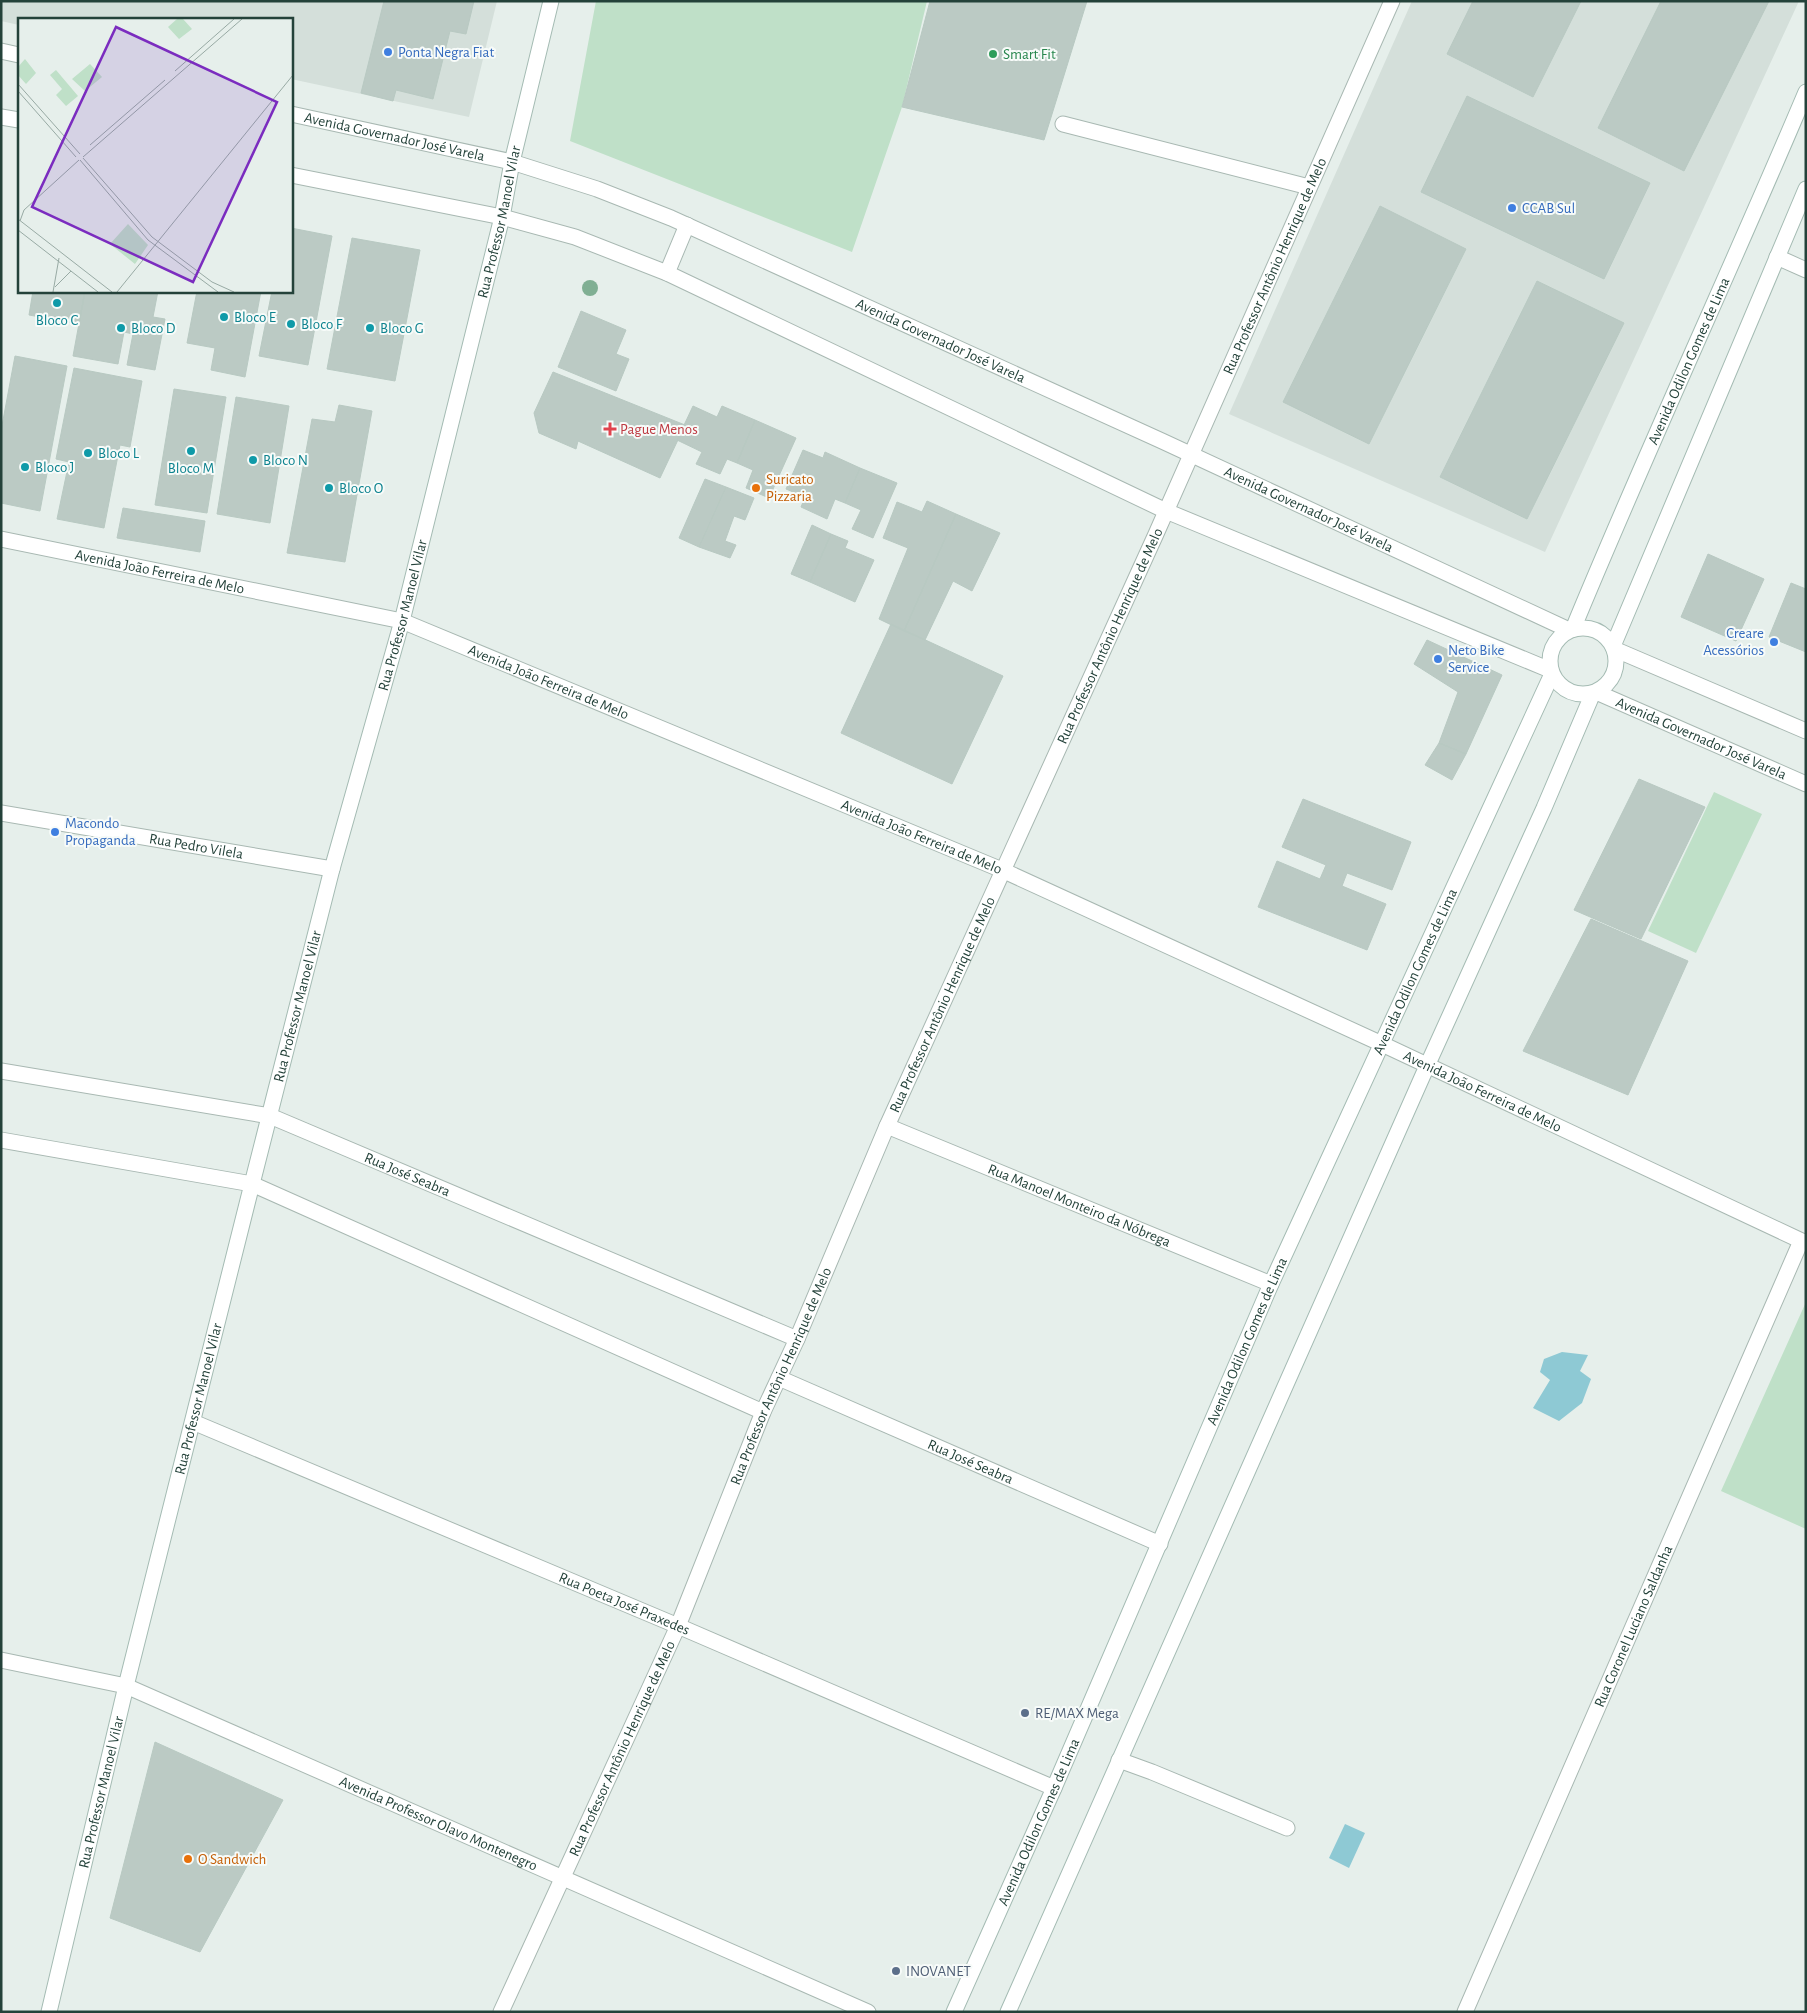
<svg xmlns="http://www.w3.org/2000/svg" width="1807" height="2013" viewBox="0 0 1807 2013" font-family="'Alegreya Sans',sans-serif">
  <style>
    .built { fill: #d4dfda }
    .green { fill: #bfe0c8 }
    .water { fill: #8ec9d4 }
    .building { fill: #bbcac4; stroke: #b8c9c2 }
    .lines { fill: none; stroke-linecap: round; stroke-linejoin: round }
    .service-casing { stroke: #a8b8b2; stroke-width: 17 }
    .minor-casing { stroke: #a8b8b2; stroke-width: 17 }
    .tertiary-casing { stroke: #a8b8b2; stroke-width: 17 }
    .secondary-casing { stroke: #a4bbb3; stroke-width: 17 }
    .service { stroke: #fff; stroke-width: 15 }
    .minor { stroke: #fff; stroke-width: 15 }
    .tertiary { stroke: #fff; stroke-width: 15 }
    .secondary { stroke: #fff; stroke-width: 15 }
    .tree { fill: #80af93 }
    .shop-dot { fill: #3f7fe0; stroke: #f7fbf9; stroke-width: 2 }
    .leisure-dot { fill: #2e9e5b; stroke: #f7fbf9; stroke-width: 2 }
    .culture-dot { fill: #0f9aa8; stroke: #f7fbf9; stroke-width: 2 }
    .health-dot { fill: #e0444e; stroke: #f7fbf9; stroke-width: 2 }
    .food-dot { fill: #e8710a; stroke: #f7fbf9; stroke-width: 2 }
    .service-dot { fill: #5c6f8a; stroke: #f7fbf9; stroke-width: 2 }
    .labels { text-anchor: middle; stroke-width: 4; stroke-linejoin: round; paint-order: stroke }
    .shop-label { font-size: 15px; fill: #366cbe; stroke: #f7fbf9; text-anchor: start }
    .leisure-label { font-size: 15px; fill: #27864d; stroke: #f7fbf9; text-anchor: start }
    .street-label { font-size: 15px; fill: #24423a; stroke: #f7fbf9 }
    .culture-label { font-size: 15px; fill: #0d838f; stroke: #f7fbf9; text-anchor: start }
    .health-label { font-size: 15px; fill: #be3a42; stroke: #f7fbf9; text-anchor: start }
    .food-label { font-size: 15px; fill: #c56008; stroke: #f7fbf9; text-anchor: start }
    .service-label { font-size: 15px; fill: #4e5e75; stroke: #f7fbf9; text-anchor: start }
    .inset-road { fill: none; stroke: #98aaa4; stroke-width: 1 }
    .view { fill: #7b2cbf; fill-opacity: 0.15; stroke: #7b2cbf; stroke-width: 2.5 }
    .inset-edge { fill: none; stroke: #24423a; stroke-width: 2.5 }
  </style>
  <rect width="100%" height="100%" fill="#e6efeb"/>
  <path class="built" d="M1 1H497L469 117 291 79V19H19V25L1 21Z
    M1412 1H1799L1545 552 1229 414Z"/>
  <path class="green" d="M596 1H927L902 107 852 252 570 141Z
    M1714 792 1762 814 1696 953 1648 931Z
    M1806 1302V1529L1721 1491Z"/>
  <path class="water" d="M1562 1352 1588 1355 1580 1371 1591 1379 1582 1403 1559 1421 1533 1408 1550 1380 1540 1372 1544 1359Z
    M1345 1824 1365 1833 1349 1868 1329 1858Z"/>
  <path class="building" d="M384 1H474L466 34 450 31 433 99 396 90 393 101 361 93Z
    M930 1H1087L1044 140 902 107Z
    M1473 1H1581L1533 97 1447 54Z
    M1661 1H1769L1684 171 1598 128Z
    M1467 96 1650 183 1604 279 1421 192Z
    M1380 206 1466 249 1369 444 1283 402Z
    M291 228 332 236 308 365 259 356 272 291H291Z
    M352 238 420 250 395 381 327 369Z
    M1537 281 1624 323 1527 519 1440 477Z
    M33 291H85L79 324 29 315Z
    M85 291H158L153 317 165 319 155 370 127 365 133 334 124 332 118 364 73 356Z
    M197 291H261L245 377 211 370 215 348 187 343Z
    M581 311 626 330 616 354 629 359 616 391 558 367Z
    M15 356 67 366 40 511 1 503V431Z
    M74 368 142 381 130 447 120 445 104 528 57 519 69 462 56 459Z
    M553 372 685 425 660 478 578 441 576 449 539 433 534 413Z
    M174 389 226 397 207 513 155 505Z
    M236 397 289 406 270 523 217 514Z
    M339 405 372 411 345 562 287 553 312 419 335 422Z
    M693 406 717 417 722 406 755 420 737 463 727 459 720 474 696 464 702 452 677 440Z
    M755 420 796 438 769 498 746 488 753 470 737 463Z
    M803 450 823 458 825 452 860 468 845 503 835 499 827 519 801 507 805 497 786 489Z
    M860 468 897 483 873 538 852 529 861 510 845 503Z
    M705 479 726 487 699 547 679 538Z
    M726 487 754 498 745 520 734 516 725 541 736 545 730 558 699 547Z
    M927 501 956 514 904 631 879 619 908 548 883 538 897 502 922 512Z
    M123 508 205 521 200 552 117 538Z
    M956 514 1000 533 972 591 953 581 925 640 904 631Z
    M812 525 831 534 810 582 791 574Z
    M831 534 848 541 845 548 874 560 855 602 810 582Z
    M1708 554 1764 579 1736 641 1681 617Z
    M1791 583 1806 589V652L1769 637Z
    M891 624 1003 676 952 784 841 733Z
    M1427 640 1502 675 1466 754 1439 743 1458 692 1414 664Z
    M1439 743 1466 754 1452 780 1425 765Z
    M1639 779 1705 807 1641 939 1574 910Z
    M1303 799 1411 842 1392 890 1347 873 1342 886 1386 904 1367 950 1258 907 1277 861 1320 879 1326 865 1282 847Z
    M1591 919 1688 961 1628 1095 1523 1051Z
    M155 1742 283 1800 200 1952 110 1918Z"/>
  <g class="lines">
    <defs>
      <path id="service" d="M1119 1760 1152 1772 1287 1828"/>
      <g id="minor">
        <path d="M1063 124 1309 187"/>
        <path d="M1777 257 1806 270"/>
        <path id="s1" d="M1 539 402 621 1002 870 1382 1044 1806 1243"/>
        <path id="s2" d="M1 813 332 869"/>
        <path id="s3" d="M1 1071 270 1116 797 1339"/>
        <path id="s4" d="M887 1126 1271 1284"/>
        <path d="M1 1140 252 1184 763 1412"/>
        <path id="s5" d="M779 1378 1160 1544"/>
        <path id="s6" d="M193 1422 678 1626 1054 1788"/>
        <path id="s7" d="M1 1660 126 1686 868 2012"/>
        <path id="s8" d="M501 2012 678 1626 763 1412 797 1339 887 1126 1156 534 1392 1"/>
        <path id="s9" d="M1465 2012 1801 1241"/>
      </g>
      <g id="tertiary">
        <path d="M1 51 19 55"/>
        <path id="s10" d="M291 114 512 162 597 189 671 218 1162 441 1569 630"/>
        <path d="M1 117 19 120"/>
        <path d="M291 175 502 217 575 237 667 273 1166 511 1550 670"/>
        <path d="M667 273 687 225"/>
        <path d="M1614 649 1806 731"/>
        <path id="s11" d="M1596 692 1806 784"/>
      </g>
      <g id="secondary">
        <circle cx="1583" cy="661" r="33"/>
        <path id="s12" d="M1573 629C1647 449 1730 272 1806 92"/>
        <path d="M1613 646 1806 189"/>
        <path id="s13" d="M49 2012 126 1686 252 1184 332 869 402 621 502 217 512 162 551 1"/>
        <path id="s14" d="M954 2012 1054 1788 1271 1284 1552 674"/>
        <path d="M1008 2012 1427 1066 1544 808 1593 693"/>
      </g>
    </defs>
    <use href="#service" class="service-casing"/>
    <use href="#minor" class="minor-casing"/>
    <use href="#tertiary" class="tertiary-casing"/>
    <use href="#secondary" class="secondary-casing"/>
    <use href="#service" class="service"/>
    <use href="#minor" class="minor"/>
    <use href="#tertiary" class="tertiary"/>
    <use href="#secondary" class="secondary"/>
  </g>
  <circle class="tree" cx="590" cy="288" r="8"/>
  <g class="shop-dot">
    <circle cx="388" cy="52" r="5"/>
    <circle cx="1512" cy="208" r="5"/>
    <circle cx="1774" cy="642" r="5"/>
    <circle cx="1438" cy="659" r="5"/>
    <circle cx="55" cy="832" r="5"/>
  </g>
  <circle class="leisure-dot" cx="993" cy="54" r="5"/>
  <g class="culture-dot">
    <circle cx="57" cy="303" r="5"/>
    <circle cx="224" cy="317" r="5"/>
    <circle cx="291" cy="324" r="5"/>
    <circle cx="121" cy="328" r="5"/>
    <circle cx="370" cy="328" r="5"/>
    <circle cx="191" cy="451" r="5"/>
    <circle cx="88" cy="453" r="5"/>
    <circle cx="253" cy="460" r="5"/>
    <circle cx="25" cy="467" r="5"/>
    <circle cx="329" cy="488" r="5"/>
  </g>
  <path class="health-dot" d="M607.5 421.5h5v5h5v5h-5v5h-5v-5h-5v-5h5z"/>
  <g class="food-dot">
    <circle cx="756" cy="488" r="5"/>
    <circle cx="188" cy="1859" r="5"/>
  </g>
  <g class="service-dot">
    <circle cx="1025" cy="1713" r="5"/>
    <circle cx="896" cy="1971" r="5"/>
  </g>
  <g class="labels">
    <g class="shop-label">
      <text x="398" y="57">Ponta Negra Fiat</text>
      <text x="1522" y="213">CCAB Sul</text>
      <text x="1764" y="638" text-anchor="end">Creare<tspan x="1764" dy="17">Acessórios</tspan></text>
      <text x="1448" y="655">Neto Bike<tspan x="1448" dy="17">Service</tspan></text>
      <text x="65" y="828">Macondo<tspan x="65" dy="17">Propaganda</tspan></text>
    </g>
    <g class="leisure-label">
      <text x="1003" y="59">Smart Fit</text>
    </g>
    <g class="street-label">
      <text dy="5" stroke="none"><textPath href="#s10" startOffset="106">Avenida Governador José Varela</textPath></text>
      <text dy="5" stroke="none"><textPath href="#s13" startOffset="1846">Rua Professor Manoel Vilar</textPath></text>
      <text dy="5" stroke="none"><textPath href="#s8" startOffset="1910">Rua Professor Antônio Henrique de Melo</textPath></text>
      <text dy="5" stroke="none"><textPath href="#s10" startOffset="691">Avenida Governador José Varela</textPath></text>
      <text dy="5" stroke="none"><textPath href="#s12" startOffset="292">Avenida Odilon Gomes de Lima</textPath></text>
      <text dy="5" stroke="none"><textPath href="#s10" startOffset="1096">Avenida Governador José Varela</textPath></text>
      <text dy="5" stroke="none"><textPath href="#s1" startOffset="162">Avenida João Ferreira de Melo</textPath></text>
      <text dy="5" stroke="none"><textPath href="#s13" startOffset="1441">Rua Professor Manoel Vilar</textPath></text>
      <text dy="5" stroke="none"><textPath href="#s8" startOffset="1505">Rua Professor Antônio Henrique de Melo</textPath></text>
      <text dy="5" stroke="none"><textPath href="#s1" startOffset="568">Avenida João Ferreira de Melo</textPath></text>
      <text dy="5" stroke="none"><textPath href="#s11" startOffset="115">Avenida Governador José Varela</textPath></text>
      <text dy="5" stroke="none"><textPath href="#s1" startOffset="972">Avenida João Ferreira de Melo</textPath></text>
      <text dy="5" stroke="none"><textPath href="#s2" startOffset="198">Rua Pedro Vilela</textPath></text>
      <text dy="5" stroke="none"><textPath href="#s14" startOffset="1138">Avenida Odilon Gomes de Lima</textPath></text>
      <text dy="5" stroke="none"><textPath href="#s8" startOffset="1100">Rua Professor Antônio Henrique de Melo</textPath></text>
      <text dy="5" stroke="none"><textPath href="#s13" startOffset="1036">Rua Professor Manoel Vilar</textPath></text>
      <text dy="5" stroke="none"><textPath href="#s1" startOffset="1588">Avenida João Ferreira de Melo</textPath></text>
      <text dy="5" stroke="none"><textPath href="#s3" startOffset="422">Rua José Seabra</textPath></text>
      <text dy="5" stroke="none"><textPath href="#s4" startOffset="208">Rua Manoel Monteiro da Nóbrega</textPath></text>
      <text dy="5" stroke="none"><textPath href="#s14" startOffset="732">Avenida Odilon Gomes de Lima</textPath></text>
      <text dy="5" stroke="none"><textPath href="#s8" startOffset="695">Rua Professor Antônio Henrique de Melo</textPath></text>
      <text dy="5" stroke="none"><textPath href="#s13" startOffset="631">Rua Professor Manoel Vilar</textPath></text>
      <text dy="5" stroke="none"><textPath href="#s5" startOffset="209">Rua José Seabra</textPath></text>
      <text dy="5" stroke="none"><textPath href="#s6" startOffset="468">Rua Poeta José Praxedes</textPath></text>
      <text dy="5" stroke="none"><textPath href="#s9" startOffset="421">Rua Coronel Luciano Saldanha</textPath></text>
      <text dy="5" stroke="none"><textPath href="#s8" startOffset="290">Rua Professor Antônio Henrique de Melo</textPath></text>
      <text dy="5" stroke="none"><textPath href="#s13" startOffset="226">Rua Professor Manoel Vilar</textPath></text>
      <text dy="5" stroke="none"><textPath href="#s14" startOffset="208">Avenida Odilon Gomes de Lima</textPath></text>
      <text dy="5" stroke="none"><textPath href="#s7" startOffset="469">Avenida Professor Olavo Montenegro</textPath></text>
    </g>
    <g class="culture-label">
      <text x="234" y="322">Bloco E</text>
      <text x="57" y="325" text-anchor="middle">Bloco C</text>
      <text x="301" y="329">Bloco F</text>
      <text x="131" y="333">Bloco D</text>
      <text x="380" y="333">Bloco G</text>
      <text x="98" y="458">Bloco L</text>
      <text x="263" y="465">Bloco N</text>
      <text x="35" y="472">Bloco J</text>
      <text x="191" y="473" text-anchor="middle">Bloco M</text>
      <text x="339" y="493">Bloco O</text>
    </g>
    <g class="health-label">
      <text x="620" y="434">Pague Menos</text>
    </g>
    <g class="food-label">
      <text x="766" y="484">Suricato<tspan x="766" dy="17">Pizzaria</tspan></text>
      <text x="198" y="1864">O Sandwich</text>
    </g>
    <g class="service-label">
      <text x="1035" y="1718">RE/MAX Mega</text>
      <text x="906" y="1976">INOVANET</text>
    </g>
  </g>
  <g transform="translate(18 18)">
    <rect width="275" height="275" fill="#e6efeb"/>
    <path d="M159 1H165L174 11 161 21 150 9ZM7 41 18 55 8 66 0 57V49ZM72 46 84 59 67 73 54 61ZM38 52 60 78 48 88 38 77 44 71 32 57ZM110 206 130 227 117 246 92 226Z" fill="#bfe0c8"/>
    <path class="inset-road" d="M157 53 216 1M0 66 62 136M0 73 58 139M72 127 147 62M65 139 224 1M65 140 134 219 194 264 216 274M62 142 130 222 200 274M0 201 94 274M2 203 6 192 61 142M0 212 80 274M37 269 53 253M35 274 41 240M99 274 275 57"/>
    <path class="view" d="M98 9 259 84 175 264 14 189Z"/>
    <rect width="275" height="275" class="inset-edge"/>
  </g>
  <rect width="1807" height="2013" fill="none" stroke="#24423a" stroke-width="5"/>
</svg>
